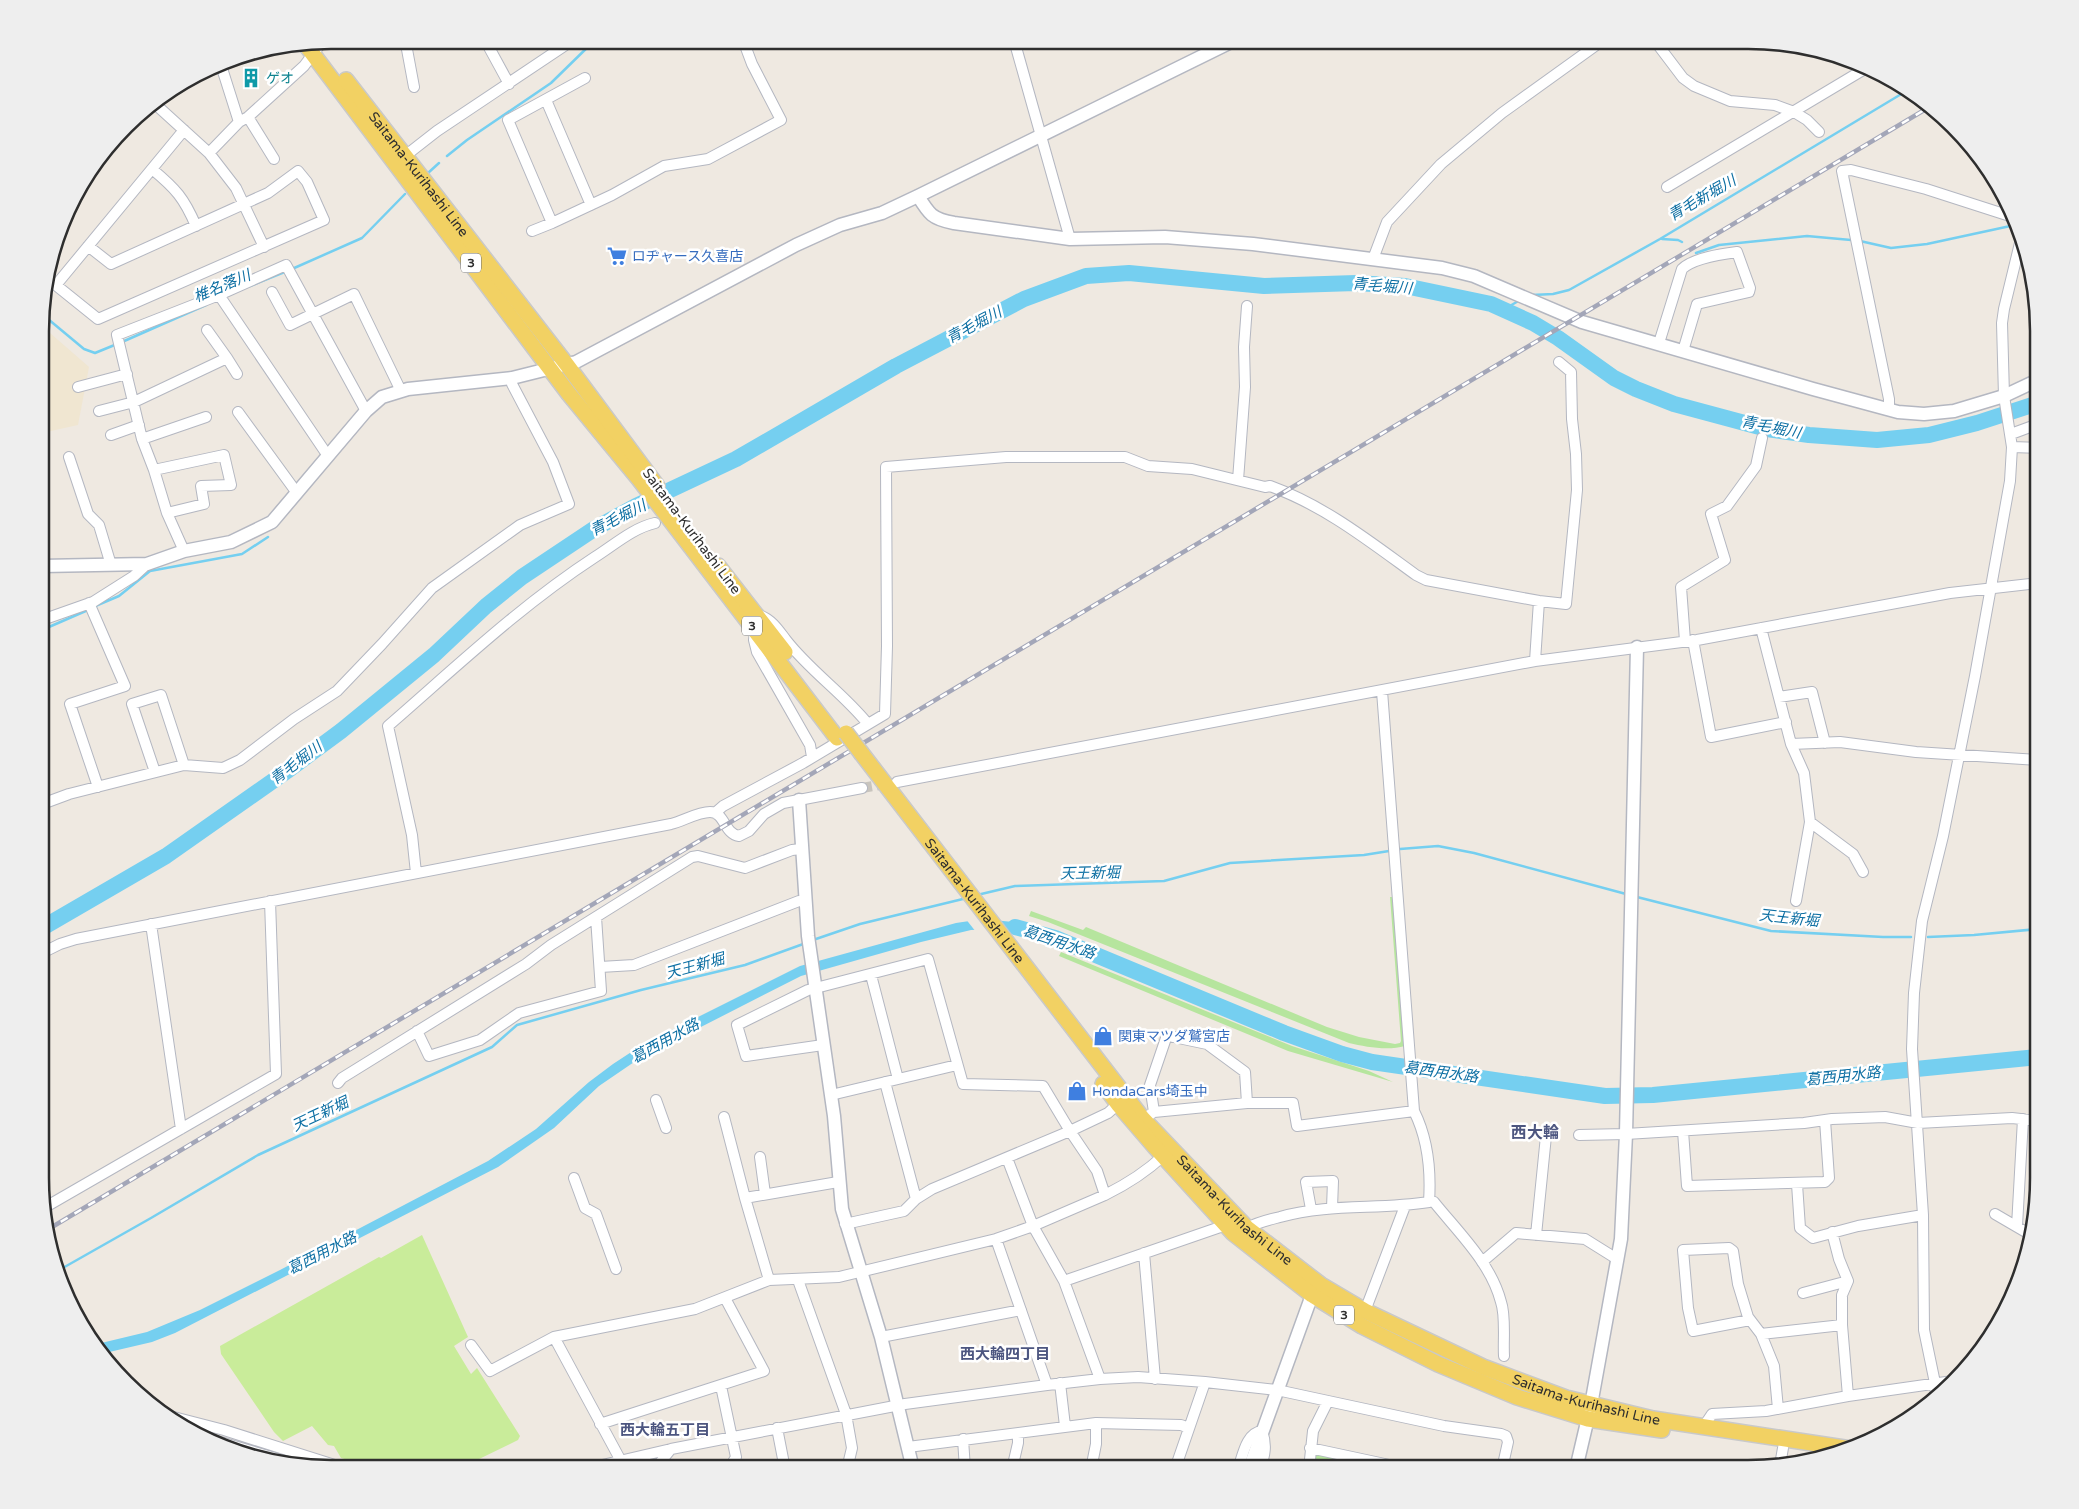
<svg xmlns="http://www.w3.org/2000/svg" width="2079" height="1509" viewBox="0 0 2079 1509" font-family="'Varela Round','Noto Sans JP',sans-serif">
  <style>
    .education { fill: #f0e6d1 }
    .green { fill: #b6e59e }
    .pitch { fill: #c9ec9a }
    .water { fill: #75cff0 }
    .pier { fill: #efe9e1 }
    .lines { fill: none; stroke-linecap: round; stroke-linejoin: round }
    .stream { stroke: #75cff0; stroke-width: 2.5 }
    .river { stroke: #75cff0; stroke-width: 16 }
    .minor-tunnel { stroke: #c8c4bd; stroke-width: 10; stroke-dasharray: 10 5; stroke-linecap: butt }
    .minor-casing { stroke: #b4b7c1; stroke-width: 12 }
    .tertiary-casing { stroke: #b4b7c1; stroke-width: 15 }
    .primary-casing { stroke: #c9c9c9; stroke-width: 18 }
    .minor { stroke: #fff; stroke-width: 10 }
    .tertiary { stroke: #fff; stroke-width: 12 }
    .primary { stroke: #f2d163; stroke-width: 15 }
    .rail-casing { stroke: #a3a6b8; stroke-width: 4.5 }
    .rail { stroke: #fff; stroke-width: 2.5; stroke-dasharray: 8; stroke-linecap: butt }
    .primary-bridge-casing { stroke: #c9c9c9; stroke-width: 18; stroke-linecap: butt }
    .primary-bridge { stroke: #f2d163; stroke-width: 15 }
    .labels { text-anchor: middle; stroke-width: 5; stroke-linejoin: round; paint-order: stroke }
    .shield { fill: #fff; stroke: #6d6d6d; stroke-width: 1 }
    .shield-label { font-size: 12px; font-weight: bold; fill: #2e2e2e }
    .culture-label { font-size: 14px; fill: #0d838f; stroke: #fff; text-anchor: start }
    .street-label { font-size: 14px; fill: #2e2e2e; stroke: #fff }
    .shop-label { font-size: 14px; fill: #366cbe; stroke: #fff; text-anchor: start }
    .water-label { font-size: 15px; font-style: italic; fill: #0d6fa3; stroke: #fff }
    .neighbourhood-label { font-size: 15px; font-weight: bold; fill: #4d5680; stroke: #fff }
    .quarter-label { font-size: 16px; font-weight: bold; fill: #4d5680; stroke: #fff }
    .rim { fill: none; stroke: #2e2e2e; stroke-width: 2.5 }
  </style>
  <rect width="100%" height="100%" fill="#efe9e1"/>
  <path class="education" d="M42 326 89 367 78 425 42 433Z"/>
  <path class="green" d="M1390 897H1394L1405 1046C1388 1051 1366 1047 1349 1043L1048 922 1029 916 1031 911 1083 930 1086 927 1327 1027 1359 1037 1395 1044 1400 1043 1401 1041Z
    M1061 952 1292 1046 1369 1071 1393 1082 1288 1051 1059 956Z
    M1316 1454 1377 1466 1379 1469H1315Z"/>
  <path class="pitch" d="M422 1235 468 1337 454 1346 471 1374 477 1368 520 1436 518 1440 475 1461 478 1468H376L341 1458 334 1446 328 1445 312 1426 283 1441 274 1432 221 1354 220 1346 379 1257 381 1258Z"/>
  <path class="water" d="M983 919 1022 923 1038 927 1033 936 1002 929 971 930 921 942 801 976 640 1058 599 1086 554 1128 498 1167 175 1333 152 1342 105 1353 97 1344 147 1332 200 1310 280 1270 488 1161 536 1129 589 1082 613 1064 642 1045 800 966 956 923Z"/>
  <path class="pier" d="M983 916 991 931 976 932 965 918Z"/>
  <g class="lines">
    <path class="stream" d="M447 156 467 140 551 83 595 40
      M428 173 439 163
      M1662 239 1678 240 1682 242
      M1860 241 1891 248 1927 244 2015 225
      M1696 253 1719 245 1807 236 1851 240
      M292 269 362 238 405 194
      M250 286 287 271
      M1532 295 1553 294 1569 290 1660 239 1908 90
      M1503 310 1520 300
      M42 314 84 349 95 353 117 344
      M122 342 206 305
      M93 607 119 596 150 571 242 554 268 537
      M42 630 88 610
      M1400 849 1438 846 1474 853 1626 894
      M977 895 1015 886 1164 881 1230 863 1364 855 1389 851
      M1637 897 1771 931 1883 937H1911
      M1928 937 1974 935 2038 929
      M813 940 860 924 967 898
      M61 1269 151 1218 258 1155 492 1047 517 1025 641 990 745 965 806 943"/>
    <path class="river" d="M1015 927 1055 938 1284 1033 1342 1054 1372 1062 1605 1096 1653 1095 2038 1057
      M42 928 166 856 287 771 341 731 434 655 486 606 522 577 594 529 636 506 736 459 896 366 1024 299 1086 276 1129 273 1264 286 1356 283 1405 286 1491 304 1533 323 1558 338 1614 378 1636 389 1674 404 1767 429 1809 435 1877 440 1929 435 1977 423 2038 403"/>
    <path class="minor-tunnel" d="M862 788 891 783"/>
    <defs>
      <path id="minor" d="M413 40 406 44 414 87
        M485 40 509 84
        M1014 40 1070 239
        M1655 41 1683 78 1694 86 1730 101 1775 105 1794 112 1807 120 1819 132
        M220 62 239 122
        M546 100 591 205
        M154 103 209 153 236 188 264 247
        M248 117 274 159
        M209 153 239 122 248 117 304 66 322 42
        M405 156 437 131 573 40
        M152 169C176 189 184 198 196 226
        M1667 187 1868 67
        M552 223 508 120 585 78
        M532 231 552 223 612 195 664 166 708 159 781 120 752 64 743 40
        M1373 259 1387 222 1441 164 1502 113 1602 41
        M47 278 98 319 324 220 307 182 298 171 268 193 111 264 88 246
        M56 285 184 130
        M272 292 290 325 354 294 401 391
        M219 295 328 456
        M207 330 227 358
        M1659 343 1682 269C1693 258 1722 254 1737 252L1750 288 1749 292 1697 304 1683 351
        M78 387 127 374
        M1889 410V399L1842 171 1851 170 1926 189 2013 217
        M99 411 134 402 227 358 237 374
        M238 412 297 493
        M2011 434 2038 424
        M111 435 139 425
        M142 439 206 417
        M2012 447 2038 448
        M69 457 88 514 99 525 111 565
        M154 470 224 455 231 485 201 486 204 504 167 513
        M1238 480 1245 387 1244 347 1247 306
        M184 551 167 513 154 470 142 439 117 335 219 295 286 265 366 411
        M89 603 125 686 70 704 98 787
        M761 616C772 620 779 631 786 640 810 671 843 693 868 724
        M42 620 93 602 134 576 147 564
        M1761 628 1791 744 1840 742 1916 752 2038 760
        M755 630 754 640 757 652 810 745 812 757
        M1693 640 1711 737 1786 722
        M1685 641 1681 587 1725 560 1711 514 1727 506 1756 466 1762 438
        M1535 661 1539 601
        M1779 697 1812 692 1825 743
        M1791 744 1804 773 1810 822 1796 901
        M155 772 132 704 161 695 184 765
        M897 782 1535 661 1697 640 1950 593 2038 583
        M42 804 69 794 184 765 223 768 240 760 294 719 337 691 382 644 432 588 520 525 569 504 553 462 512 384V378
        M715 813 723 806 803 763 885 714 887 646 886 467 1006 457H1125L1148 466 1192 469 1265 487 1270 486C1325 506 1369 541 1416 575L1426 580 1539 601 1566 604 1577 490 1576 454 1572 419 1571 372 1559 362
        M1810 822 1853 854 1863 872
        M416 873 412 835 388 726C456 667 520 606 595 557 614 545 633 528 655 523
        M151 924 181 1129
        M42 953 60 944 76 939 671 824C683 821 698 812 710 812 725 812 724 834 739 836L749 831 764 814 783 803 862 788
        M600 967 634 965 799 901H805
        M871 975 898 1079
        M417 1031 429 1056 480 1040 519 1013 601 991 596 917
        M885 1082 916 1199
        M338 1083 342 1078 526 964 551 945 692 857 698 856 745 868 792 850 801 849
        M831 1095 957 1065
        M656 1100 666 1128
        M1154 1112 1150 1085 1166 1038 1169 1036 1207 1044 1245 1072 1247 1103
        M724 1117 745 1198
        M1143 1119 1154 1112 1247 1103H1293L1297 1126 1414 1111
        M1683 1131 1687 1186 1825 1182 1829 1178 1825 1120
        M1579 1135 1626 1134 1804 1123 1832 1119 1885 1117 1918 1123 2012 1118 2038 1121
        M760 1157 765 1194
        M1007 1158 1033 1226 1064 1281 1100 1379
        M574 1178 585 1208 596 1214 616 1269
        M1797 1184 1800 1228 1813 1238 1858 1226 1923 1215
        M1105 1195C1127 1184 1145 1173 1163 1156
        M1429 1200 1434 1202C1458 1232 1491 1263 1501 1302 1506 1316 1503 1341 1504 1356
        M42 1209 276 1074 270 901
        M1311 1209 1306 1182 1333 1181 1332 1208
        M1995 1214 2031 1235
        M845 1224 904 1211 916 1199 932 1189 1070 1131 1108 1113 1118 1104
        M2017 1226 2023 1119
        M1247 1228C1258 1222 1268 1220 1280 1217 1329 1203 1379 1210 1429 1202 1431 1172 1428 1139 1414 1111L1382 691
        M1832 1232 1839 1259 1848 1281 1842 1295V1325L1848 1396
        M1536 1235 1546 1136
        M996 1239 1047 1385
        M1144 1253 1155 1379
        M1482 1262 1516 1233 1585 1239 1617 1259
        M769 1280 745 1198 838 1182
        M798 1280 846 1414 852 1448 847 1469
        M1064 1281 1226 1225
        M1803 1293 1848 1281
        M1365 1311 1405 1206
        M1750 1320 1693 1331 1688 1308 1683 1250 1729 1248 1733 1251 1738 1284 1748 1317 1761 1334 1774 1366 1778 1409
        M1761 1334 1842 1325
        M554 1337 621 1461
        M881 1337 1021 1310
        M471 1345 490 1371 554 1337 695 1309 769 1280 839 1277 996 1239 1033 1226 1105 1195 1097 1171 1070 1131 1043 1086 963 1084 928 959 808 990 737 1025 746 1056 823 1045
        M1060 1383 1065 1426
        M721 1386 736 1457 729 1469
        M1936 1398 1935 1383 1924 1330 1923 1215 1912 1049 1914 993 1922 921 1943 836 1975 676 2010 481 2012 447 2004 396 2002 323 2004 309 2020 243
        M162 1414 224 1430 344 1468
        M600 1424 764 1371 725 1298
        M1704 1426 1712 1414 1766 1411 1848 1396 1953 1381
        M777 1428 785 1469
        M200 1436 302 1466
        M963 1439 965 1469
        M908 1447 1096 1423 1181 1425 1189 1428
        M1310 1448 1408 1469
        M1780 1465 1783 1448
        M585 1469 671 1449 905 1404 1047 1385 1100 1379 1138 1377 1205 1382 1277 1390 1444 1426 1501 1434 1506 1436 1508 1442 1502 1469
        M655 1469 671 1449
        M1012 1469 1018 1443V1433
        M1091 1469 1096 1444V1423
        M1175 1469 1205 1382
        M1238 1469C1243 1455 1246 1433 1262 1431 1267 1445 1265 1455 1260 1469
        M1309 1469 1313 1431 1328 1401"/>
      <path id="tertiary" d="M918 196C929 214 932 219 954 223L1070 239 1165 237 1253 244 1442 268 1474 276 1582 322 1813 389 1898 412 1924 414 1954 411 2004 396 2038 380
        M42 566 147 564 184 551 231 542 272 522 366 411 382 397 408 389 512 378 576 362 796 245 840 225 882 213 918 196 1235 40
        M799 800 808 936 834 1116 842 1209 881 1337 913 1469
        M1249 1469 1312 1295 1317 1289
        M1576 1469 1591 1405 1621 1239 1626 1134 1637 647"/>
      <g id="primary">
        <path d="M306 45 569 394 639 479 837 738"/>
        <path id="s1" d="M346 80 567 365 657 486"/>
        <path d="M718 566 785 652"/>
        <path id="s2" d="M862 754 1143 1119 1247 1228 1321 1285 1365 1311 1483 1367 1566 1398 1653 1419 1851 1449"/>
        <path d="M1103 1084 1118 1104 1155 1147 1233 1233 1312 1295 1362 1326 1438 1364 1517 1397 1588 1419 1662 1430"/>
      </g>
    </defs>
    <use href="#minor" class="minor-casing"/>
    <use href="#tertiary" class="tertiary-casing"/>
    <use href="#primary" class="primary-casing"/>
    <use href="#minor" class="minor"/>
    <use href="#tertiary" class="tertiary"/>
    <use href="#primary" class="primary"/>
    <defs>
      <path id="rail" d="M47 1230 1931 106"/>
    </defs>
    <use href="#rail" class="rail-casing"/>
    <use href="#rail" class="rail"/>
    <defs>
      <path id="primary-bridge" d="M846 733 862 754"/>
    </defs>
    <use href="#primary-bridge" class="primary-bridge-casing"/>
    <use href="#primary-bridge" class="primary-bridge"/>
  </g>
  <defs>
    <symbol id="building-bare" viewBox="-9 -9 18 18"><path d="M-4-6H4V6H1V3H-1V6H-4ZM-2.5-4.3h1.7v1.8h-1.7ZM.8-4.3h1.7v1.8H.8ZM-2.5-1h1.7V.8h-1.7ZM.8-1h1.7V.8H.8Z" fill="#0f9aa8" stroke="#fff" stroke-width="2.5" paint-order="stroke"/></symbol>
    <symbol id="supermarket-bare" viewBox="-9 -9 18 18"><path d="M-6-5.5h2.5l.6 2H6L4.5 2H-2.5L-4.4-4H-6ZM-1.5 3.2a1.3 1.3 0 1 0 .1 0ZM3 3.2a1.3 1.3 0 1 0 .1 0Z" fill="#3f7fe0" stroke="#fff" stroke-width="2.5" paint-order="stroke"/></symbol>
    <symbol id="shop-bare" viewBox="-9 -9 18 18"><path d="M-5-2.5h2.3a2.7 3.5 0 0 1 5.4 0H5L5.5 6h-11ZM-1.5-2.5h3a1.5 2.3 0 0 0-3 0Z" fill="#3f7fe0" stroke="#fff" stroke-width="2.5" paint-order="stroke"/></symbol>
  </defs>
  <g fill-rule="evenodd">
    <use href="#building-bare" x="237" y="64" width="28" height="28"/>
    <use href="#supermarket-bare" x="603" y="242" width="28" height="28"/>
    <use href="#shop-bare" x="1089" y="1022" width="28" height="28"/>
    <use href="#shop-bare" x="1063" y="1077" width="28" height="28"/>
  </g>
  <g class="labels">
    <g class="shield">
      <rect x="461" y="253.5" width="20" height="19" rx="4"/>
      <rect x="742" y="616.5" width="20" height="19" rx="4"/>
      <rect x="1334" y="1305.5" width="20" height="19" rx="4"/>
    </g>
    <g class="shield-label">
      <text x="471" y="267">3</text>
      <text x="752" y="630">3</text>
      <text x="1344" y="1319">3</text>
    </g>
    <g class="culture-label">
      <text x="266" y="83">ゲオ</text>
    </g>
    <g class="street-label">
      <text dy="5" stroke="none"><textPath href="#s1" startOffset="119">Saitama-Kurihashi Line</textPath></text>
      <text transform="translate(692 531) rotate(53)" y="5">Saitama-Kurihashi Line</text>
      <text dy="5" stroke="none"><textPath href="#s2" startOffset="185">Saitama-Kurihashi Line</textPath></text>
      <text dy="5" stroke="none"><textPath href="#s2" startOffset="590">Saitama-Kurihashi Line</textPath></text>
      <text dy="5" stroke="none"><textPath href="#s2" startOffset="995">Saitama-Kurihashi Line</textPath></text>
    </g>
    <g class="shop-label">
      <text x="632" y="261">ロヂャース久喜店</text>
      <text x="1118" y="1041">関東マツダ鷲宮店</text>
      <text x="1092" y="1096">HondaCars埼玉中</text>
    </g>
    <g class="water-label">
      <text transform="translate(1702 198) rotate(-30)" y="5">青毛新堀川</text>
      <text transform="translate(222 286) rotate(-23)" y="5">椎名落川</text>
      <text transform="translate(1382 286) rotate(5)" y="5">青毛堀川</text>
      <text transform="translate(974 325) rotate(-28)" y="5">青毛堀川</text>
      <text transform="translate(1771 427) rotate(12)" y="5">青毛堀川</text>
      <text transform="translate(618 518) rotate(-27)" y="5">青毛堀川</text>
      <text transform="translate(296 763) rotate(-37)" y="5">青毛堀川</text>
      <text transform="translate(1090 873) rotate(-1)" y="5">天王新堀</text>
      <text transform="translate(1789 918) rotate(6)" y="5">天王新堀</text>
      <text transform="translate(1059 942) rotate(19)" y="5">葛西用水路</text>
      <text transform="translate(695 966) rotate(-15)" y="5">天王新堀</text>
      <text transform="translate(665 1041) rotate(-29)" y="5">葛西用水路</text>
      <text transform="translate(1441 1072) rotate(8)" y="5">葛西用水路</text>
      <text transform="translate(1843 1076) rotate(-6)" y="5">葛西用水路</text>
      <text transform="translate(320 1114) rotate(-25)" y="5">天王新堀</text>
      <text transform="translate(322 1253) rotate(-27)" y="5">葛西用水路</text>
    </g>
    <g class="neighbourhood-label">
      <text x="1005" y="1359">西大輪四丁目</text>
      <text x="665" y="1435">西大輪五丁目</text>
    </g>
    <g class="quarter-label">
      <text x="1535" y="1138">西大輪</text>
    </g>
  </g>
  <path d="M0 0H2079V1509H0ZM331 49H1748A282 282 0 0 1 2030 331V1178A282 282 0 0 1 1748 1460H331A282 282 0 0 1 49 1178V331A282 282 0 0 1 331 49Z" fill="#eee" fill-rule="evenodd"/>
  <path class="rim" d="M331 49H1748A282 282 0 0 1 2030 331V1178A282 282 0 0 1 1748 1460H331A282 282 0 0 1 49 1178V331A282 282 0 0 1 331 49Z"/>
</svg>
